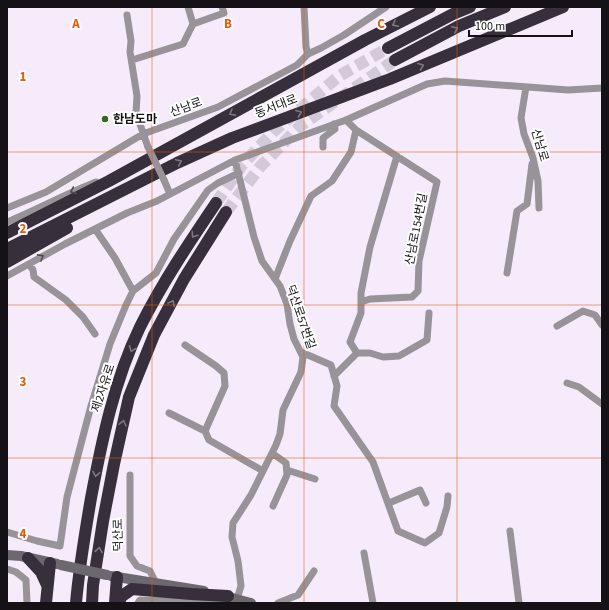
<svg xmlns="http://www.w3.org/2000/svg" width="609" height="610" viewBox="0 0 609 610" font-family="'Source Sans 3','Noto Sans KR',sans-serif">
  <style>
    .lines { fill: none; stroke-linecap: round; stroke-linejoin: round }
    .highway-tunnel { stroke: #d3cad9; stroke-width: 12; stroke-dasharray: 12 6; stroke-linecap: butt }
    .street { stroke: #979399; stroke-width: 7 }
    .secondary { stroke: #6d6770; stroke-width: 10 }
    .highway { stroke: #372f3b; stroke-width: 12 }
    .street-bridge { stroke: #979399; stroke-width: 7 }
    .secondary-bridge { stroke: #6d6770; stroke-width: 10 }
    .oneway { stroke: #7d7880 }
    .oneway2 { stroke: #504c51 }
    .grid { fill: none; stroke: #e8590c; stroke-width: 1; stroke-opacity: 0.55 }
    .poi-dot { fill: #3c641f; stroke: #fff; stroke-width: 1.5 }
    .labels { text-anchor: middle; stroke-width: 4; stroke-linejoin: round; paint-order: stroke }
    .street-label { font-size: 12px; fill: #151116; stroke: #fff }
    .poi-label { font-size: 12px; font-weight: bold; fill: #151116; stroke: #fff; text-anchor: start }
    .grid-label { font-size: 13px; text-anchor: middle; font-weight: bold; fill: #e8590c; stroke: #fff; stroke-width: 4; stroke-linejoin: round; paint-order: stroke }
  </style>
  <rect width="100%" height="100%" fill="#f5ebfb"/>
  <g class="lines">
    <path class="highway-tunnel" d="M216 203 242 165 274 131 339 76 388 48
      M226 212 260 167 300 126 395 60"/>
    <path class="street" d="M304 7 306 47 308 54
      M127 15 131 41 130 52 137 96 136 113 148 147
      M193 24 224 13 222 7
      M132 60 183 44 193 24 188 7
      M526 87 521 118 524 134 533 158 538 181 539 208
      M346 120 356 130 437 182 419 261 418 291 412 297 370 299 361 302
      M323 147V138L335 129 334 124
      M235 160 254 237 262 261 280 286 287 304 290 324 294 339 303 357 301 372 283 410 280 434 276 445 251 495 233 523 232 537 238 561 241 586 237 599
      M164 180 170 194
      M7 208 46 192 143 134 218 107 297 65 308 54 321 48 344 35 386 7
      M7 222C37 210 65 194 96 182
      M95 229 115 258 133 291
      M29 264 33 270 34 277 66 300 83 317 95 334
      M507 273 517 211 527 204 532 164
      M7 276 65 244 127 213 157 201 235 160 346 120 427 84 445 81 568 90 602 88
      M275 279 290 241 311 196 332 181 351 152 356 130
      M557 326 583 311 595 315 602 325
      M185 345 216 366 224 373 225 386 205 431 209 440 263 471
      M301 352 331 365 337 386 334 406 373 462 398 531 425 543 439 533 447 507 448 496
      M357 353H370L383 357 399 356 427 340 429 313
      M334 376 357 353 350 342 361 313V293L370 247 397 156
      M567 383 579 387 602 404
      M169 413 205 431
      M272 453 286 463 287 475 273 506
      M287 470 315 479
      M130 475V556L137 566 150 571 156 583
      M389 503 420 490 426 503
      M510 531 519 603
      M7 532 37 541 60 546 67 497 91 406 110 344 126 305 133 291 156 273 174 239 208 190 218 183 239 173
      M364 553 373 603
      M7 569 16 572 26 580 27 603
      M138 603 140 600 218 602 225 598
      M278 603 298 595 314 571"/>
    <path class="secondary" d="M7 555 21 556 57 564
      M111 576 204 591
      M221 595 251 603"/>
    <path class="highway" d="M388 48 453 14 470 7
      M395 60 459 26 505 7
      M7 233 109 181 365 40 430 7
      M7 249 177 163 232 138 390 79 563 7
      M7 262 67 228
      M28 558 41 572 47 585
      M46 603 50 563
      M76 603C79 568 85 533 91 498 102 440 114 381 140 327 162 283 189 243 216 203
      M92 603 93 585 103 521 114 464 129 397 154 335 184 279 226 212
      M115 603 117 577
      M118 603 122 596 132 589 191 594 228 596"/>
    <path class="street-bridge" d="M148 147 164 180"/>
    <path class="secondary-bridge" d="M61 565 107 575"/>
  </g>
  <defs><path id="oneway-chevron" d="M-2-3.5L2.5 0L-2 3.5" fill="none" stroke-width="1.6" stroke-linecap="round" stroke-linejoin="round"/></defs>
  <g class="oneway">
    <use href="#oneway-chevron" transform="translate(395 24) rotate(153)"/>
    <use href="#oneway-chevron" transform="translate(455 29) rotate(-27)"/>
    <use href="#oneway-chevron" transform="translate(421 66) rotate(-22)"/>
    <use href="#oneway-chevron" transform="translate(232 113) rotate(151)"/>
    <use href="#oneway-chevron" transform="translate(299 113) rotate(-21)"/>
    <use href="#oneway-chevron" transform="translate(179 162) rotate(-25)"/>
    <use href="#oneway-chevron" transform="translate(194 235) rotate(124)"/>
    <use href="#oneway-chevron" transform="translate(172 303) rotate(-62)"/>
    <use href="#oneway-chevron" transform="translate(132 349) rotate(112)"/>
    <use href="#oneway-chevron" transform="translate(123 423) rotate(-77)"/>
    <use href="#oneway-chevron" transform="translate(96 474) rotate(100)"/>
    <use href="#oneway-chevron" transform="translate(99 550) rotate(-81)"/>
  </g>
  <g class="oneway2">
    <use href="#oneway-chevron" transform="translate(73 191) rotate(156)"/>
    <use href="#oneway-chevron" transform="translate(41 257) rotate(-29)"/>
  </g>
  <path class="grid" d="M152 7V603M304 7V603M457 7V603M7 152H602M7 305H602M7 458H602"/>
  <circle class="poi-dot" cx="105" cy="119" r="4"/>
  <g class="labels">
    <g class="street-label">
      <text transform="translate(276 106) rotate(-21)" y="4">동서대로</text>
      <text transform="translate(186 107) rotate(-20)" y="4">산남로</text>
      <text transform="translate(540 145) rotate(74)" y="4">산남로</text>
      <text transform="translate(416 229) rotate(-79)" y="4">산남로154번길</text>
      <text transform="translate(301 317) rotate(71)" y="4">덕산로57번길</text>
      <text transform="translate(103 388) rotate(-72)" y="4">제2자유로</text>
      <text transform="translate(118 535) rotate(-91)" y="4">덕산로</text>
    </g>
    <g class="poi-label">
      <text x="113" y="123">한남도마</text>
    </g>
  </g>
  <g class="grid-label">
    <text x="76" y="28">A</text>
    <text x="228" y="28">B</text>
    <text x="381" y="28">C</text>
    <text x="23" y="81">1</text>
    <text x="23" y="233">2</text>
    <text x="23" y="386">3</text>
    <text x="23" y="538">4</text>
  </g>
  <rect width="609" height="610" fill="none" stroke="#151116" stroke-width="16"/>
  <path d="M469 30v6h103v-6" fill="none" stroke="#151116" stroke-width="2"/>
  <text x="475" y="30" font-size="12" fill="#151116" stroke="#ffffff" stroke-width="3" paint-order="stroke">100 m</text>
</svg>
